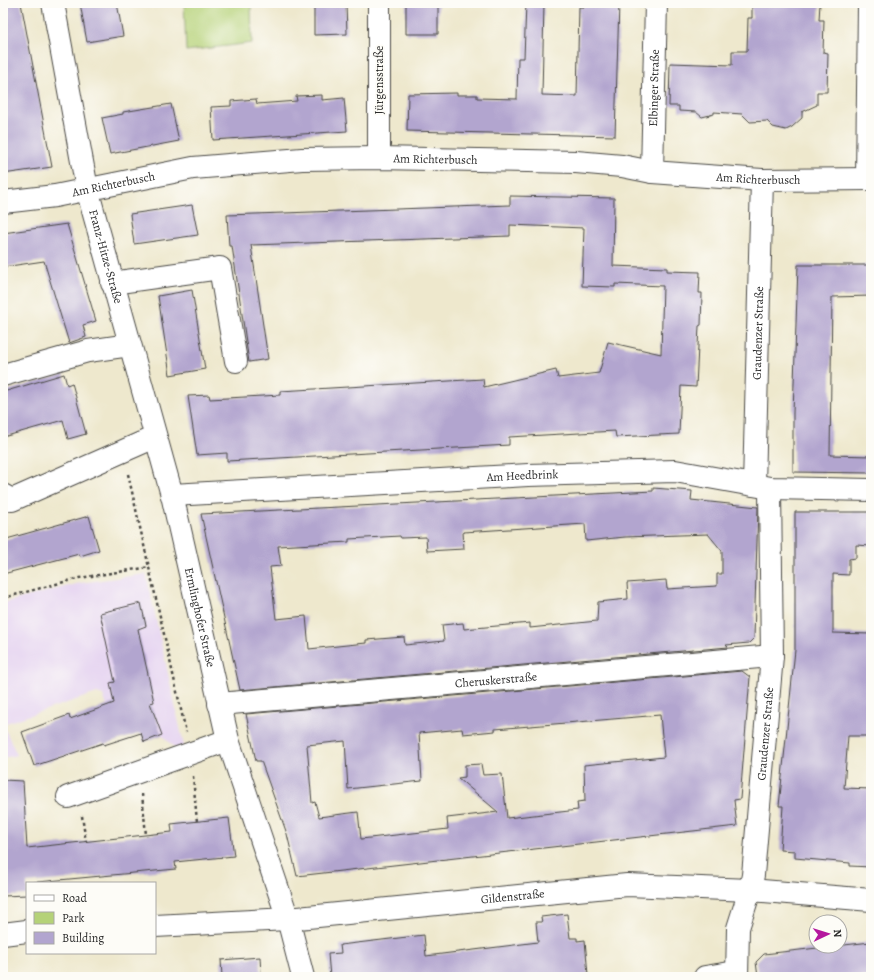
<svg xmlns="http://www.w3.org/2000/svg" width="874" height="980" viewBox="0 0 874 980" font-family="Alegreya,serif">
  <style>
    .built { fill: #e5d3f1 }
    .green { fill: #b5d278; stroke: #707e52 }
    .building { fill: #b2a5cf; fill-rule: evenodd }
    .lines { fill: none; stroke-linecap: round; stroke-linejoin: round }
    .minor-casing { stroke: #484743; stroke-width: 24 }
    .major-casing { stroke: #484743; stroke-width: 24 }
    .path { stroke: #484743; stroke-width: 2.5; stroke-dasharray: 3 3; stroke-linecap: butt }
    .minor { stroke: #fff; stroke-width: 22 }
    .major { stroke: #fff; stroke-width: 22 }
    .labels { text-anchor: middle; stroke-width: 3.5; stroke-linejoin: round; paint-order: stroke }
    .street-label { font-size: 12px; fill: #2b2b2b; stroke: #fdfcf7 }
  </style>
  <rect width="100%" height="100%" fill="#fdfcf7"/>
  <filter id="ink" filterUnits="userSpaceOnUse"><feTurbulence type="fractalNoise" baseFrequency=".025" numOctaves="2"/><feDisplacementMap in="SourceGraphic" scale="8" xChannelSelector="R" yChannelSelector="G"/><feConvolveMatrix kernelMatrix="1 2 1 2 8 2 1 2 1" color-interpolation-filters="sRGB"/></filter>
  <filter id="wash" filterUnits="userSpaceOnUse"><feTurbulence type="fractalNoise" baseFrequency=".012" numOctaves="4" result="noise"/><feDisplacementMap in="SourceGraphic" scale="16" xChannelSelector="R" yChannelSelector="G"/><feGaussianBlur stdDeviation="0.9" result="paint"/><feColorMatrix in="noise" values="0 0 0 0 0 0 0 0 0 0 0 0 0 0 0 0 0 1.4 0 .05"/><feComposite in="paint" operator="in"/></filter>
  <g filter="url(#wash)">
    <rect width="100%" height="100%" fill="#eee8cd"/>
    <path class="built" d="M146 574 184 746 176 749 162 735 155 715 118 737 103 695 97 693 3 724V603L80 583Z
      M3 725 17 755 3 758Z"/>
    <path class="green" d="M184 3H251L252 43 186 51Z"/>
    <g id="blocks">
      <path class="building" d="M3 3H21L52 167 3 174V145H6L3 124Z
        M80 3H117L123 36 87 42Z
        M314 3H346L347 34 314 35Z
        M406 3H438V34H406Z
        M526 3H544L542 95 577 96 579 7H584V3H619L615 136 407 131 408 94 457 93V95H477V98L517 99 518 58H524Z
        M752 3H820L819 20H824L823 52 828 53 827 92H817V105L802 112V118L792 127 786 130 773 127 767 121 750 122 742 114 714 112V114L702 117 696 112 679 111V106H669L670 63 732 65V51H747L748 18H752Z
        M322 95V100L344 98 347 131 213 140 211 107 231 106V101L256 99 257 104 297 101 296 96Z
        M171 104 179 141 110 154 102 118 123 114V112Z
        M510 196 614 198 613 266 667 268V271L700 272 699 293H702L701 325 699 326 696 387 681 386 679 434 616 437 615 431 509 437V445L227 461V453L197 455 188 396 209 395 210 399 280 395V391L483 379 484 387 556 370 558 378 599 373 608 342 661 354 663 286 615 284V287L582 286 584 228 510 225V236L251 245 268 359 249 362 232 246H229L227 215 510 205Z
        M192 205 198 235 134 244 130 214Z
        M67 224 96 321 83 325 86 337 69 343 44 261 3 267V233Z
        M798 265H871V296L832 297 830 455 871 456V473L793 472V413Z
        M192 290 205 369 170 375 158 296Z
        M64 374 67 385 72 383 86 434 68 439 63 420 3 437V392Z
        M653 488 692 491 691 500 758 507 754 638 749 643 726 645 728 647 240 690 201 514 653 491ZM585 524 586 541 625 537 708 534 722 551V574H717V586L667 589 666 580 627 583 628 599 598 602 597 621 530 628V623L464 629 463 623 442 625 444 641 405 645 404 637 366 640V643L309 649 306 616 276 619 270 567 281 566 278 546 349 542V539L400 536 401 538 426 537 427 551 464 549 463 532Z
        M795 512H871V546L856 545V558L849 559V575L833 574V633L871 634V736H848L844 788 871 789 869 836H871V867L850 866V863L795 858V851L780 850 783 806H779L795 650Z
        M89 516 99 550 80 556 79 554 3 574V540Z
        M141 603 146 626 138 629 154 702 150 703 162 735 144 742 141 733 104 745 103 743 34 766 22 732 69 715 70 719 114 703 110 683 115 682 100 613Z
        M742 671 750 677 740 799 734 800 737 826 297 876 287 834 261 761H256L246 714ZM660 715 664 757 584 765 585 801 577 802 578 810 507 818 502 774 483 775 481 764 465 765V777L458 778 498 812 447 818 448 829 361 839 358 812 319 817 315 802 312 803 307 745 345 741 348 789 422 781 419 733 462 729 463 734 495 731V729Z
        M3 780 23 781 27 848 172 832 171 824 229 818 234 856 175 862 176 869 27 883V895L3 896Z
        M567 914 570 938H577V941L585 940 588 975 574 977H330L328 954 341 953 340 945 424 935 426 956 538 942 536 922H542L541 917Z
        M871 942V977H758L756 962 764 954Z
        M260 957 261 975 222 977 221 960Z"/>
    </g>
  </g>
  <g filter="url(#ink)">
    <use href="#blocks" fill-opacity="0" stroke="#484743" stroke-width="1"/>
    <g class="lines">
      <defs>
        <g id="minor">
          <path id="s1" d="M53 3 87 189 172 495 228 740 288 919 303 977"/>
          <path d="M379 158V3"/>
          <path id="s2" d="M652 172 656 3"/>
          <path d="M867 179 869 3"/>
          <path id="s3" d="M3 202 55 196 193 168 302 159 379 158 576 162 622 166 652 172 762 180 871 179"/>
          <path d="M112 283 220 268 236 361"/>
          <path d="M3 375 88 351 130 345"/>
          <path id="s4" d="M754 485 762 180"/>
          <path d="M3 495 12 500 155 437"/>
          <path id="s5" d="M172 495 528 475 675 471 770 488 871 490"/>
          <path id="s6" d="M219 704 772 656"/>
          <path d="M68 797 228 740"/>
          <path d="M705 977 736 972"/>
          <path id="s7" d="M737 977 738 928 750 890 753 875 772 656 770 488"/>
        </g>
        <g id="major">
          <path id="s8" d="M155 926 288 919 627 885 750 890 871 900"/>
          <path d="M3 934 27 931"/>
        </g>
      </defs>
      <use href="#minor" class="minor-casing"/>
      <use href="#major" class="major-casing"/>
      <path class="path" d="M128 474 186 732
        M3 598 79 578 150 567
        M193 776 197 822
        M142 794 146 835
        M82 816 86 842"/>
      <use href="#minor" class="minor"/>
      <use href="#major" class="major"/>
    </g>
  </g>
  <g class="labels">
    <g class="street-label">
      <text transform="translate(379 80) rotate(-90)" y="4">Jürgensstraße</text>
      <text dy="4" stroke="none"><textPath href="#s2" startOffset="84">Elbinger Straße</textPath></text>
      <text dy="4" stroke="none"><textPath href="#s3" startOffset="436">Am Richterbusch</textPath></text>
      <text dy="4" stroke="none"><textPath href="#s3" startOffset="760">Am Richterbusch</textPath></text>
      <text dy="4" stroke="none"><textPath href="#s3" startOffset="112">Am Richterbusch</textPath></text>
      <text dy="4" stroke="none"><textPath href="#s1" startOffset="259">Franz-Hitze-Straße</textPath></text>
      <text dy="4" stroke="none"><textPath href="#s4" startOffset="152">Graudenzer Straße</textPath></text>
      <text dy="4" stroke="none"><textPath href="#s5" startOffset="351">Am Heedbrink</textPath></text>
      <text dy="4" stroke="none"><textPath href="#s1" startOffset="632">Ermlinghofer Straße</textPath></text>
      <text dy="4" stroke="none"><textPath href="#s6" startOffset="278">Cheruskerstraße</textPath></text>
      <text dy="4" stroke="none"><textPath href="#s7" startOffset="246">Graudenzer Straße</textPath></text>
      <text dy="4" stroke="none"><textPath href="#s8" startOffset="359">Gildenstraße</textPath></text>
    </g>
  </g>
  <rect width="874" height="980" fill="none" stroke="#fdfcf7" stroke-width="16"/>
  <rect x="26" y="882" width="130" height="72" fill="#fdfcf7" stroke="#a9a8a5"/>
  <rect x="34" y="895" width="20" height="6" fill="#ffffff" stroke="#a9a8a5"/>
  <text x="62" y="902" font-size="12" fill="#2b2b2b">Road</text>
  <rect x="34" y="912" width="20" height="12" fill="#b5d278" stroke="#a9a8a5"/>
  <text x="62" y="922" font-size="12" fill="#2b2b2b">Park</text>
  <rect x="34" y="932" width="20" height="12" fill="#b2a5cf" stroke="#a9a8a5"/>
  <text x="62" y="942" font-size="12" fill="#2b2b2b">Building</text>
  <g transform="translate(828 934) rotate(86)"><circle r="19" fill="#fdfcf7" stroke="#a9a8a5"/>
  <path d="M0-3L7 15L0 10L-7 15Z" fill="#b5179e"/>
  <text y="-6" font-size="11" font-weight="bold" text-anchor="middle" fill="#2b2b2b">N</text>
  </g>
</svg>
